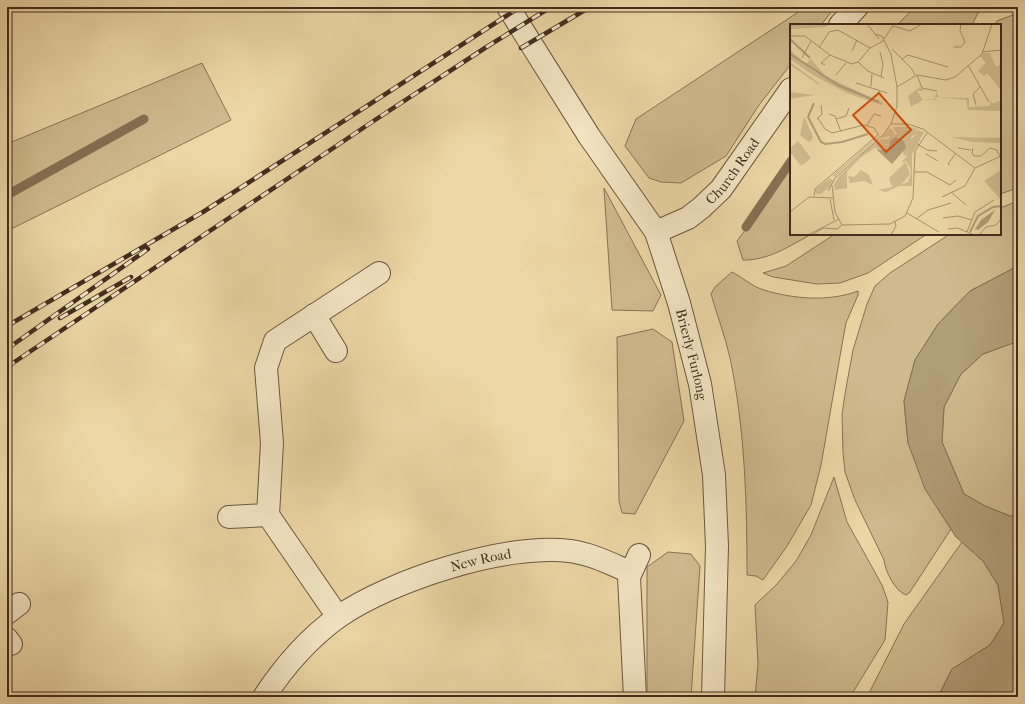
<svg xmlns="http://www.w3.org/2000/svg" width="1025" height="704" viewBox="0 0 1025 704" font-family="'IM FELL French Canon',serif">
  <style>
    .green { fill: #ceba8e; stroke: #887356 }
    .water { fill: #b19d77; stroke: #847053 }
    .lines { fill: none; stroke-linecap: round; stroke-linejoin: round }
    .stream { stroke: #847053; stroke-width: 9 }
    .minor-casing { stroke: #6c5740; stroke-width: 24 }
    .tertiary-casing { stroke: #6c5740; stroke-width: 24 }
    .minor { stroke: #f2e5c4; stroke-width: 22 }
    .tertiary { stroke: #f2e5c4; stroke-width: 22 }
    .rail-casing { stroke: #412c1e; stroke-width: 4.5 }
    .rail { stroke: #f2e5c4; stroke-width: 3; stroke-dasharray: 9; stroke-linecap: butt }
    .labels { text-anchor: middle; stroke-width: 3; stroke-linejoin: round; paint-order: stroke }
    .street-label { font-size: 14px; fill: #412c1e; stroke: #f2e5c4 }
    .inset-river { fill: none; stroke: #b19d77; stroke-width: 2 }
    .inset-road { fill: none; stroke: #a7936f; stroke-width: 1 }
    .view { fill: #cf520f; fill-opacity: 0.15; stroke: #cf520f; stroke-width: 2 }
    .inset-edge { fill: none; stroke: #412c1e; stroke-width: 2 }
  </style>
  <rect width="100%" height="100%" fill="#ebd7a5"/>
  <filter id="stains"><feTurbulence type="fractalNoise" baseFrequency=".005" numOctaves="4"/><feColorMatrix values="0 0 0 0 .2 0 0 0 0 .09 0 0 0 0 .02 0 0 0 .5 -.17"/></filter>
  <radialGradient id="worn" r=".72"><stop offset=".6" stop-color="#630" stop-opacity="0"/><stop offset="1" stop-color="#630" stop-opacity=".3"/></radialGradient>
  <path class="green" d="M806 7H835L821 25H791V64L759 105 726 156 681 183 661 182 649 178 625 146 636 119Z
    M915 7H981L972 25H897Z
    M1018 13V188L1000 194V25H994L997 21Z
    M202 63 231 120 7 231V144Z
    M791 168V234H812C791 245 768 261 743 260L737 241Z
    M604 188 661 295 653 311 612 310Z
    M1018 201V266L970 291 938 324 915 360 904 401 908 443 940 512 951 529 910 592 906 595C895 591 885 571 884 560L855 500 845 472 843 453 842 414 846 388 853 350 867 304 875 286 890 273 950 234H1000V208Z
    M835 234H927L868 273 840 283 817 284 773 277 763 273 786 266Z
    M732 272C742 277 753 287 764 290 793 299 829 302 858 291V295L846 323 843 339 821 465 811 505 787 546 763 580 756 576 747 575C747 503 745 429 730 358 725 336 717 315 711 294L715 287Z
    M653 329 672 342 684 421 635 514 622 513 619 501 617 337Z
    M1018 342V516H1010L985 506 964 494 942 442 944 407 961 374 983 354 1013 343Z
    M834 477 847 522 882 585 888 602 885 640 850 697H755L758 664 755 605 777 584 796 561 811 535Z
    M962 542 983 561 998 585 1004 623 990 645 952 669 938 697H867L904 624Z
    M668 552 691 554 700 566 691 697H647V567Z"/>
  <path class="water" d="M1018 266V342L1013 343 983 354 961 374 944 407 942 442 964 494 985 506 1010 516H1018V697H938L952 669 990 645 1004 623 998 585 983 561 956 537 925 489 908 443 904 401 915 360 938 324 970 291Z"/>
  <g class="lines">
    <path class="stream" d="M7 195 144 119
      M746 227 791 161"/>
    <defs>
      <g id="minor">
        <path d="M840 25 857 7"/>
        <path id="s1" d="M656 232 688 218 701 208 721 189 791 89"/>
        <path d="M314 315 336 351"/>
        <path d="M229 517 268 515"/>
        <path d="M7 613 19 604"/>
        <path d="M338 617 268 515 272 443 266 368 275 341 379 273"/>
        <path d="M7 639 11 644"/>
        <path id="s2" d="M264 697C283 668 309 638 338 617 391 580 506 543 570 551 592 554 611 564 630 572"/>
        <path d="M635 697 629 577 639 555"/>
      </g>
      <g id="tertiary">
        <path id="s3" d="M508 7 589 136 656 232 679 303 700 384 714 475 717 546 713 697"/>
      </g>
    </defs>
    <use href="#minor" class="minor-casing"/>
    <use href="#tertiary" class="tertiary-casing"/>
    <use href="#minor" class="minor"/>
    <use href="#tertiary" class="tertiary"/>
    <defs>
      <path id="rail" d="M521 48 590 7
        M60 318 131 277
        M7 326 203 212 520 7
        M7 349 148 249
        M7 367 375 120 485 48 551 7"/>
    </defs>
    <use href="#rail" class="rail-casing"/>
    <use href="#rail" class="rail"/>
  </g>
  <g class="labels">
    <g class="street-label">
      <text dy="5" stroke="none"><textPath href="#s1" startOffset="100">Church Road</textPath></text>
      <text dy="5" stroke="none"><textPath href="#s3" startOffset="397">Brierly Furlong</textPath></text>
      <text dy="5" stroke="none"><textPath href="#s2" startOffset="264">New Road</textPath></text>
    </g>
  </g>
  <g transform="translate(790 24)">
    <rect width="211" height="211" fill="#ebd7a5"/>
    <path d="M0 0H40L36 3 0 5ZM0 26 16 40 21 35 35 52 93 79 92 81 57 69 21 50 0 35ZM194 29H200L206 43 211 40V66L197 49 194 52 188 47 196 39 190 32ZM0 38 30 60 29 61 0 41ZM130 63 134 67H127L132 75H145L146 68 149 73 179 74V83L200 82 201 77 203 80 211 76V87L178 86 176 76 147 73 145 76 134 75 121 83 118 72ZM0 68 24 71 0 75ZM14 93 22 110 23 114 19 118 10 111ZM103 103H120L132 106 121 105 107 106H120L123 110 120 116 128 109 123 112 120 105 134 108 122 130V162H109L96 168 88 166 102 163 99 154 116 138 120 150 111 161 118 158 121 149 120 144 116 136 114 139 112 137 116 134 118 126 116 132 113 130 115 119 107 113 100 120 94 121H99L98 125 87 126 86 123 70 134 57 148V164L45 166 44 160 49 152 81 122 91 115H98L100 112 91 114 100 104 105 109 103 111 107 110ZM90 111V112L44 153 43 151ZM162 113 211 114V119L182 118ZM8 117 21 134 11 142 0 128V124ZM71 146 79 151 83 161 74 157 60 159 58 152 64 153ZM211 146V176L194 157ZM40 154 43 157 39 163 31 170H26L25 166Z" fill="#ceba8e"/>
    <path d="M106 113 114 117 116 124 102 140 87 126 98 125 101 116ZM205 186 198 198 188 206 185 205 191 196Z" fill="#b19d77"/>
    <path class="inset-river" d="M0 15 20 34M0 30 50 62 89 78M24 79 18 93 31 118 35 120 52 118 78 110M180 208 188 192 203 183 211 182"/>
    <path class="inset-road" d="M77 0 89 15M103 2 120 7 132 0M0 12H15L40 31 62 40 68 38 80 24 93 17V13L86 10M94 15 104 0M164 23H171L175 18 170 7 171 0M29 24 39 8 48 6 80 24M102 25 122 45 125 51M62 27 67 16M90 28 93 40 91 52M192 28 211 26M12 34 21 17M112 35 118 31 158 43M68 38 78 47 94 54M35 41 31 39 40 31M178 41 199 78M46 51 56 39M127 51 132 64 147 67M66 59 97 69M81 62 82 50M107 63 127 51 156 56 165 53 192 30 202 0M186 81 183 70 190 63M39 90 45 92 51 108M28 94 35 105 42 109 74 101 84 104 88 110M27 95 32 90 31 81M46 95 56 92 59 84M101 100H118L133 105 185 144M77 101 84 90 91 92M127 120 137 126 147 127M168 124 181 126M183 124 182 129 184 132H191L200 124 207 126 210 133M136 130 148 137M160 141 158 140 165 130M185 144 211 132M124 148H137L160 161 166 156M38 167 45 154 93 111 101 100 107 82V63L101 30 94 16M162 169 176 181M24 172 25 165 89 110M152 173 175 162 185 144M40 175 44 196M0 188 19 173 43 174M117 189 149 208M153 194 168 192 182 196M126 195 138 186 161 179M52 201 100 200 115 192 123 174 125 127 137 109M158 205 168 204 184 211M177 208 185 188 204 176M18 211 49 195M22 211 33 204 47 205 52 201 45 188 42 161M101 211 106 202 105 198M189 211 196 203 206 201 211 195"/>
    <path class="view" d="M89 69 121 106 96 128 63 91Z"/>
    <rect width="211" height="211" class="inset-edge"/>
  </g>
  <rect width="1025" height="704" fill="none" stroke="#ebd7a5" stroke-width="24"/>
  <rect x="8" y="8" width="1009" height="688" fill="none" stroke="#412c1e" stroke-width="2"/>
  <rect x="12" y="12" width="1001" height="680" fill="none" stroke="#412c1e"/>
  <rect width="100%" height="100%" filter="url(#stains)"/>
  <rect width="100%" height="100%" fill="url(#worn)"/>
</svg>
